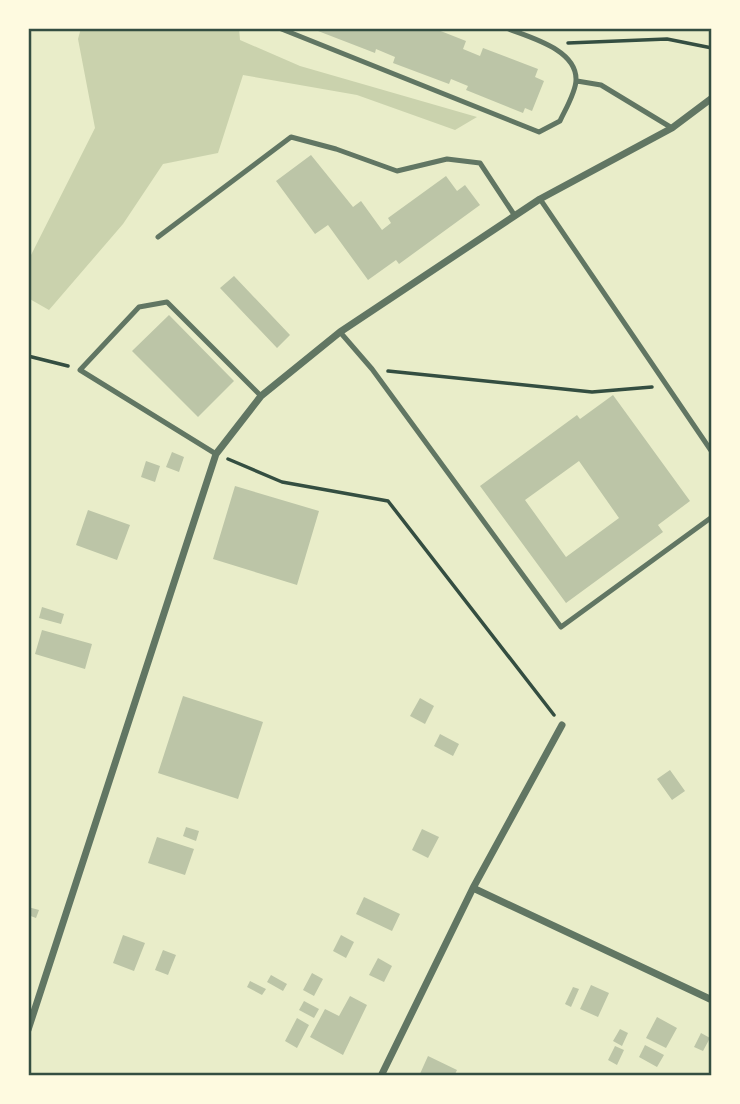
<svg xmlns="http://www.w3.org/2000/svg" width="740" height="1104" viewBox="0 0 740 1104" font-family="Manrope,sans-serif">
  <style>
    .green { fill: #cad2ad }
    .building { fill: #bcc5a7; fill-rule: evenodd }
    .lines { fill: none; stroke-linecap: round; stroke-linejoin: round }
    .path { stroke: #344e41; stroke-width: 3.5 }
    .service { stroke: #617663; stroke-width: 5 }
    .minor { stroke: #617663; stroke-width: 7 }
    .neatline { fill: none; stroke: #344e41; stroke-width: 2.5 }
  </style>
  <rect width="100%" height="100%" fill="#e9edc9"/>
  <path class="green" d="M81 28H239L240 40 300 66 477 117 455 130 357 95 243 75 218 153 163 164 123 224 49 310 28 298V261L95 128 78 39Z"/>
  <path class="building" d="M319 28H433L466 41 463 49 480 56 483 48 538 69 535 77 544 81 532 111 525 108 523 113 466 90 468 86 451 79 449 84 393 63 395 57 376 49 375 53 318 31Z
    M311 155 353 207 361 201 382 230 391 223 388 218 446 176 457 191 465 185 480 205 399 264 396 260 368 280 328 225 315 234 276 181Z
    M234 276 290 335 277 348 220 288Z
    M169 315 234 381 198 417 132 351Z
    M613 395 690 501 658 525 663 532 566 603 480 486 577 415 580 419ZM579 461 619 518 566 557 525 500Z
    M172 452 184 457 179 472 166 467Z
    M146 461 160 466 155 482 141 477Z
    M235 486 319 511 297 585 213 559Z
    M88 510 130 525 117 560 76 545Z
    M42 607 64 614 61 624 39 618Z
    M42 630 92 644 85 669 35 654Z
    M183 696 263 722 238 799 158 773Z
    M420 698 434 706 425 724 410 716Z
    M440 734 459 744 453 756 434 746Z
    M670 770 685 791 672 800 657 779Z
    M186 827 199 831 196 841 183 836Z
    M422 829 439 837 428 858 412 850Z
    M157 837 194 849 185 875 148 863Z
    M364 897 400 914 392 931 356 914Z
    M28 907 39 910 36 918 28 915Z
    M123 935 145 943 134 971 113 963Z
    M341 935 354 942 346 958 333 951Z
    M163 950 176 955 168 975 155 970Z
    M378 958 392 966 384 982 369 975Z
    M312 973 323 979 314 996 303 990Z
    M271 975 287 984 283 991 267 982Z
    M250 981 266 989 262 995 247 987Z
    M591 985 609 993 598 1017 580 1009Z
    M573 987 579 989 571 1007 565 1004Z
    M350 996 367 1005 343 1055 310 1037 325 1009 339 1016Z
    M304 1001 319 1009 314 1018 299 1010Z
    M657 1017 677 1028 666 1048 646 1038Z
    M297 1018 309 1025 297 1048 285 1041Z
    M620 1029 628 1033 622 1046 613 1041Z
    M701 1033 710 1038 703 1051 694 1047Z
    M645 1045 664 1055 657 1067 639 1057Z
    M615 1046 624 1050 617 1065 608 1060Z
    M428 1056 457 1070 454 1076H419Z"/>
  <g class="lines">
    <path class="path" d="M568 43 667 39 712 48
      M28 356 68 366
      M388 371 592 392 652 387
      M228 459 282 482 388 501 554 715"/>
    <path class="service" d="M279 28 539 132 560 121C565 110 576 92 576 80 577 49 528 37 506 28
      M577 81 601 85 672 128
      M540 199 712 452
      M158 237 291 137 336 149 397 171 447 159 480 163 515 216
      M340 332 372 369 561 627 712 517
      M216 454 80 370 139 307 167 302 261 396"/>
    <path class="minor" d="M473 888 712 1000
      M28 1030 216 454 261 396 340 332 540 199 672 128 712 98
      M381 1076 473 888 562 725"/>
  </g>
  <rect width="740" height="1104" fill="none" stroke="#fefae0" stroke-width="60"/>
  <rect x="30" y="30" width="680" height="1044" class="neatline"/>
</svg>
